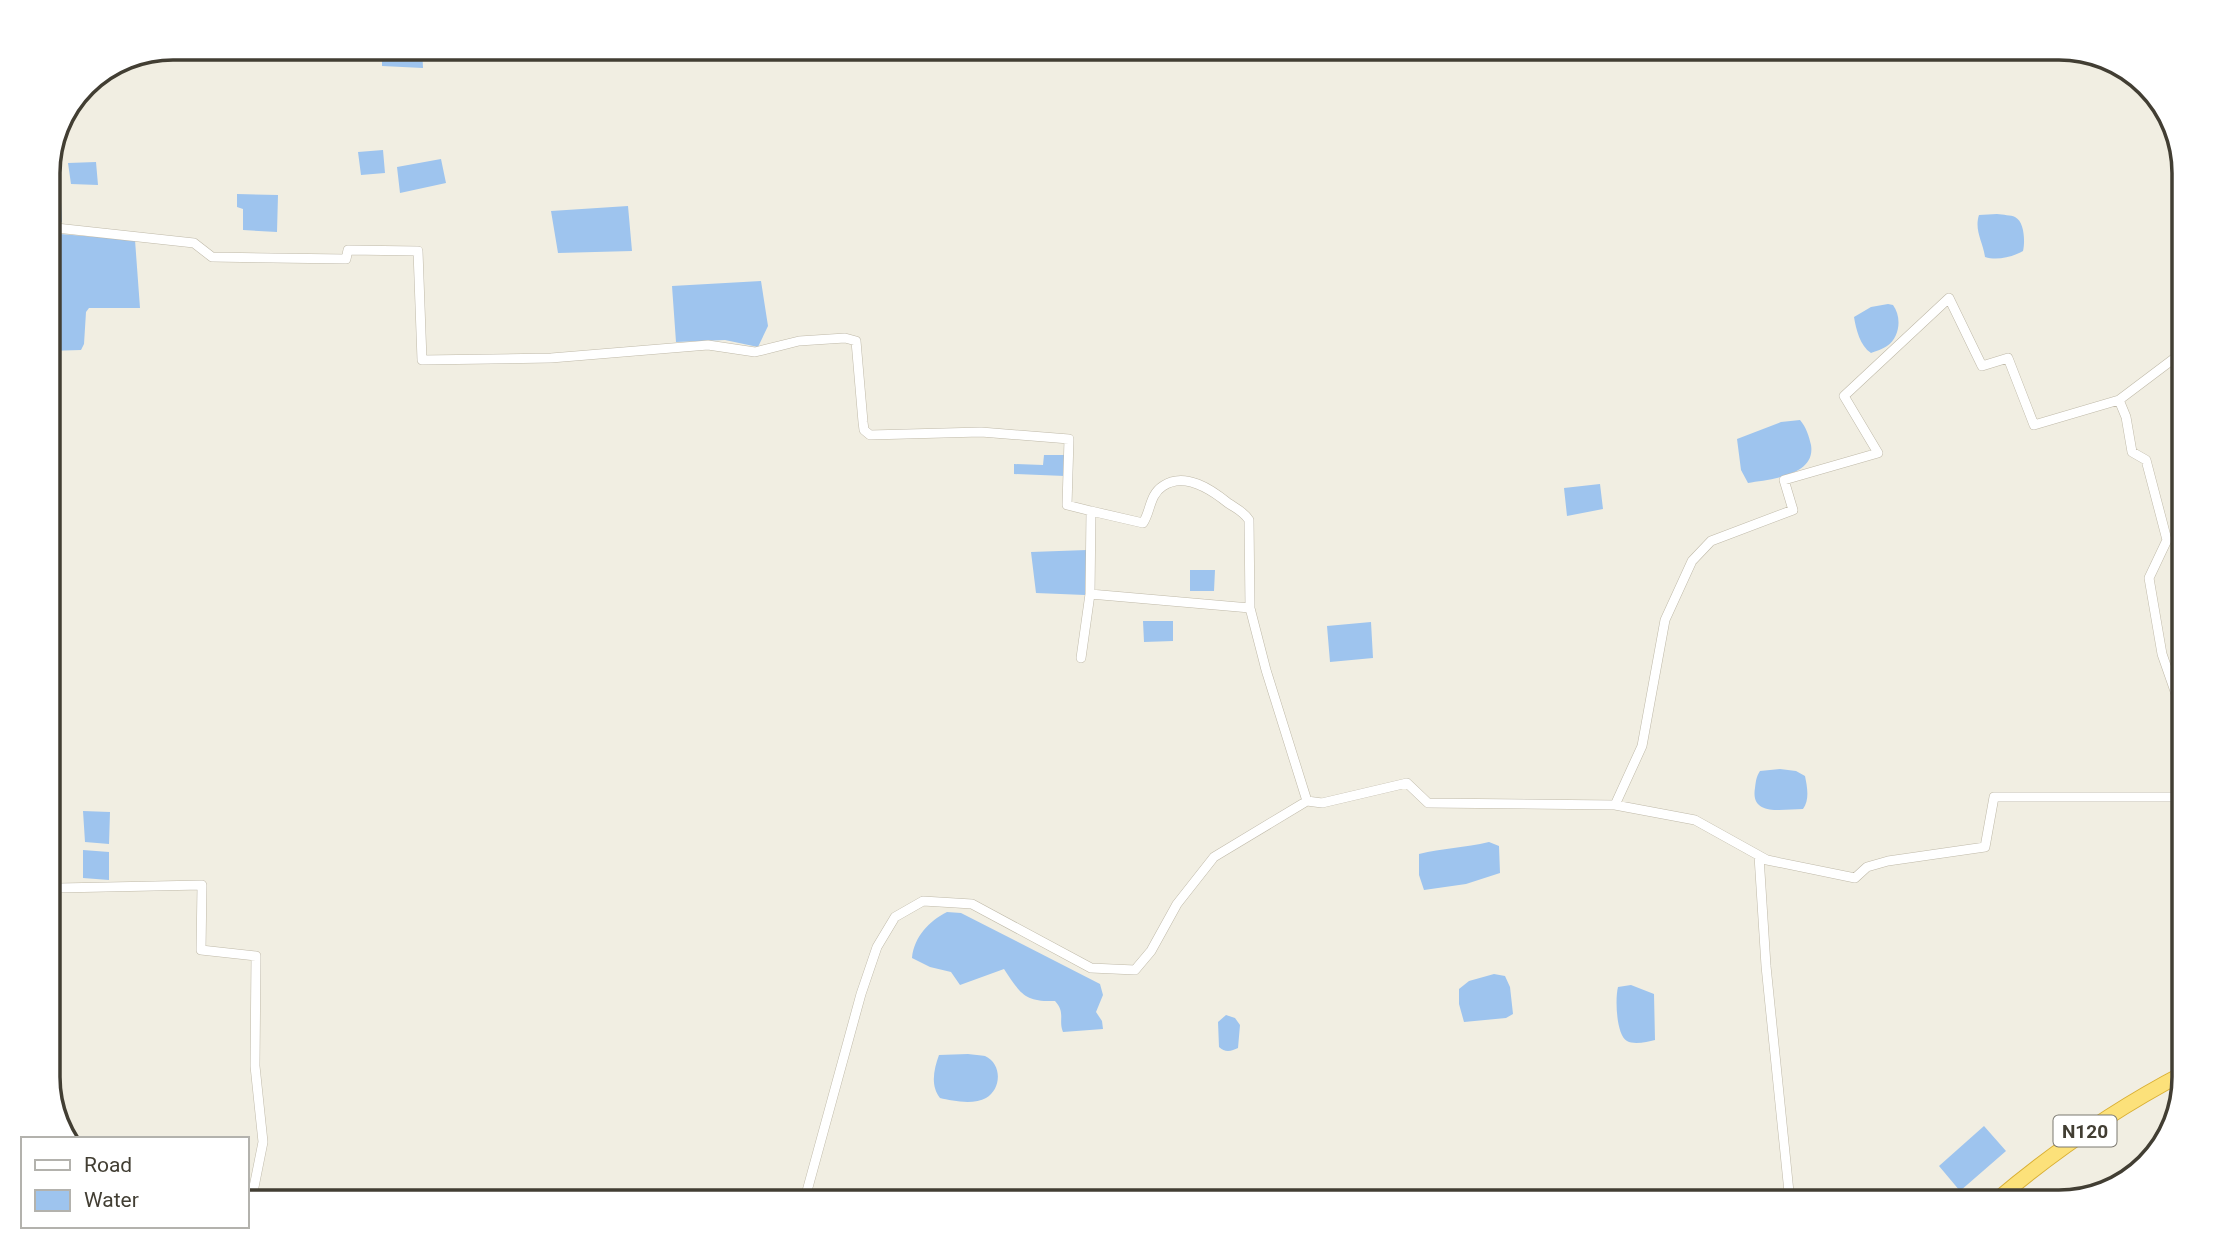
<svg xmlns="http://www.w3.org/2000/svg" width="2231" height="1249" viewBox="0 0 2231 1249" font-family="Roboto,sans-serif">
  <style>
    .water { fill: #9ec4ee }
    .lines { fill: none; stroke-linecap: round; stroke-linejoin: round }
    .minor-casing { stroke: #bfb9a8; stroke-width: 10 }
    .trunk-casing { stroke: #d9af34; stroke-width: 16 }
    .minor { stroke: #fff; stroke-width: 9 }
    .trunk { stroke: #fce17a; stroke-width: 14 }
    .labels { text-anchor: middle; stroke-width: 6; stroke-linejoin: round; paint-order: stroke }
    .shield { fill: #fff; stroke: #7b7870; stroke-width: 2 }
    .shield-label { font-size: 19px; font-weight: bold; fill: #423e33 }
    .rim { fill: none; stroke: #423e33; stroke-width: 3.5 }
  </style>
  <rect width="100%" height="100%" fill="#f1eee2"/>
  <path class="water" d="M382 47H422L423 68 382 66Z
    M58 142 62 222 47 220V165Z
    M383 150 385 173 361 175 358 152Z
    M441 159 446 183 400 193 397 167Z
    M96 162 98 185 71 184 68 163Z
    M237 194 278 195 277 232 243 230V209L237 207Z
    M628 206 632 251 558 253 551 211Z
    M1997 214C2003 215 2011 215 2015 217 2025 222 2025 243 2023 251 2012 257 1997 261 1985 257 1983 242 1974 230 1979 215Z
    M47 233 135 240 140 308H89L86 312 84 344 81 350 47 351Z
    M761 281 768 326 758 347 725 340 676 342 672 286Z
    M1888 304 1893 305C1902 317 1900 337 1887 346 1883 349 1876 351 1871 353 1860 346 1856 329 1854 317L1871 307Z
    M1800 420C1806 427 1809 436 1811 445 1816 476 1771 479 1748 483L1741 470 1737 439 1781 422Z
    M1044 455H1064L1065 476 1014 474V464L1043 465Z
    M1600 484 1603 509 1567 516 1564 488Z
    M1087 550 1085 595 1036 593 1031 552Z
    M1190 570H1215L1214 591H1190Z
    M1143 621H1173V641L1144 642Z
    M1371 622 1373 658 1330 662 1327 626Z
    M1780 769 1796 771 1805 776C1807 786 1810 800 1803 809 1783 809 1750 817 1755 788 1756 781 1756 777 1760 771Z
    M83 811 110 812 109 844 85 842Z
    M1489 842 1499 846 1500 873 1466 884 1424 890 1419 875V854C1442 848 1465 848 1489 842Z
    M83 850 109 852V880L83 878Z
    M947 912 961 913 1100 984 1103 995 1096 1012 1102 1021 1103 1029 1063 1032C1058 1020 1066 1013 1055 1001 1024 1002 1020 993 1004 969L960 985 951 972 930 967 912 958C914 937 929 921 947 912Z
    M1494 974 1505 976 1510 987 1513 1014 1506 1018 1464 1022 1459 1004V989L1469 981Z
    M1631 985 1654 994 1655 1040C1647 1042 1634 1045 1627 1041 1616 1035 1615 998 1618 987Z
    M1226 1015 1235 1018 1240 1025 1238 1048C1232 1051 1225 1053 1219 1047L1218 1022Z
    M968 1054C973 1055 981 1055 985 1056 1003 1064 1001 1090 986 1098 974 1105 952 1101 940 1098 930 1085 934 1069 939 1055Z
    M1984 1126 2006 1151 1960 1191 1939 1166Z"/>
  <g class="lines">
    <defs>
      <path id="minor" d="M47 227 194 243 212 257 346 259 348 250 418 251 422 360 551 358 708 345 755 352 799 341 845 338 856 341 863 422 864 430 870 435 981 432 1069 439 1067 505 1091 511 1090 594 1250 608 1266 670 1307 801
        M2119 400 2184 351
        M1091 511 1143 523C1151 511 1149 495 1163 486 1185 471 1212 490 1228 503 1237 509 1243 511 1249 520L1250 608
        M1081 658 1090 594
        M1615 805 1695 820 1767 860 1855 878 1867 867 1888 861 1985 847 1994 797H2184
        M1759 856 1766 966 1790 1202
        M47 896 59 888 202 885 201 950 256 956 255 1066 263 1142 251 1202
        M804 1202 861 994 877 947 895 917 923 901 972 904 1091 968 1135 970 1151 951 1177 904 1214 857 1307 801 1322 803 1407 783 1428 803 1615 805 1642 746 1665 620 1692 561 1711 541 1793 510 1784 480 1878 453 1844 396 1949 298 1982 366 2008 358 2034 425 2119 400 2126 417 2132 452 2146 460 2167 540 2149 578 2162 654 2184 717"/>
      <path id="trunk" d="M1994 1202C2053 1152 2115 1109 2184 1073"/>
    </defs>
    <use href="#minor" class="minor-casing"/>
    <use href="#trunk" class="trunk-casing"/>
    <use href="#minor" class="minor"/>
    <use href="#trunk" class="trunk"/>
  </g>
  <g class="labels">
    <rect class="shield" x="2053.5" y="1115.5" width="63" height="31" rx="5"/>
    <g class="shield-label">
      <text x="2085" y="1138">N120</text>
    </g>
  </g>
  <path d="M0 0H2231V1249H0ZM173 60H2059A113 113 0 0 1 2172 173V1077A113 113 0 0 1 2059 1190H173A113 113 0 0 1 60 1077V173A113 113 0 0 1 173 60Z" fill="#fff" fill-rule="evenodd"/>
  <path class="rim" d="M173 60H2059A113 113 0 0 1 2172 173V1077A113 113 0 0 1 2059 1190H173A113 113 0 0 1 60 1077V173A113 113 0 0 1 173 60Z"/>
  <rect x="21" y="1137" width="228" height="91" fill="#ffffff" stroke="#b3b2ad" stroke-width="2"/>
  <rect x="35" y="1160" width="35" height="10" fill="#ffffff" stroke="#b3b2ad" stroke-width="2"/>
  <text x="84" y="1172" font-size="21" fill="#423e33">Road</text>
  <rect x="35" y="1190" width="35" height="21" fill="#9ec4ee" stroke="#b3b2ad" stroke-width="2"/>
  <text x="84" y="1207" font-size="21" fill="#423e33">Water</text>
</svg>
